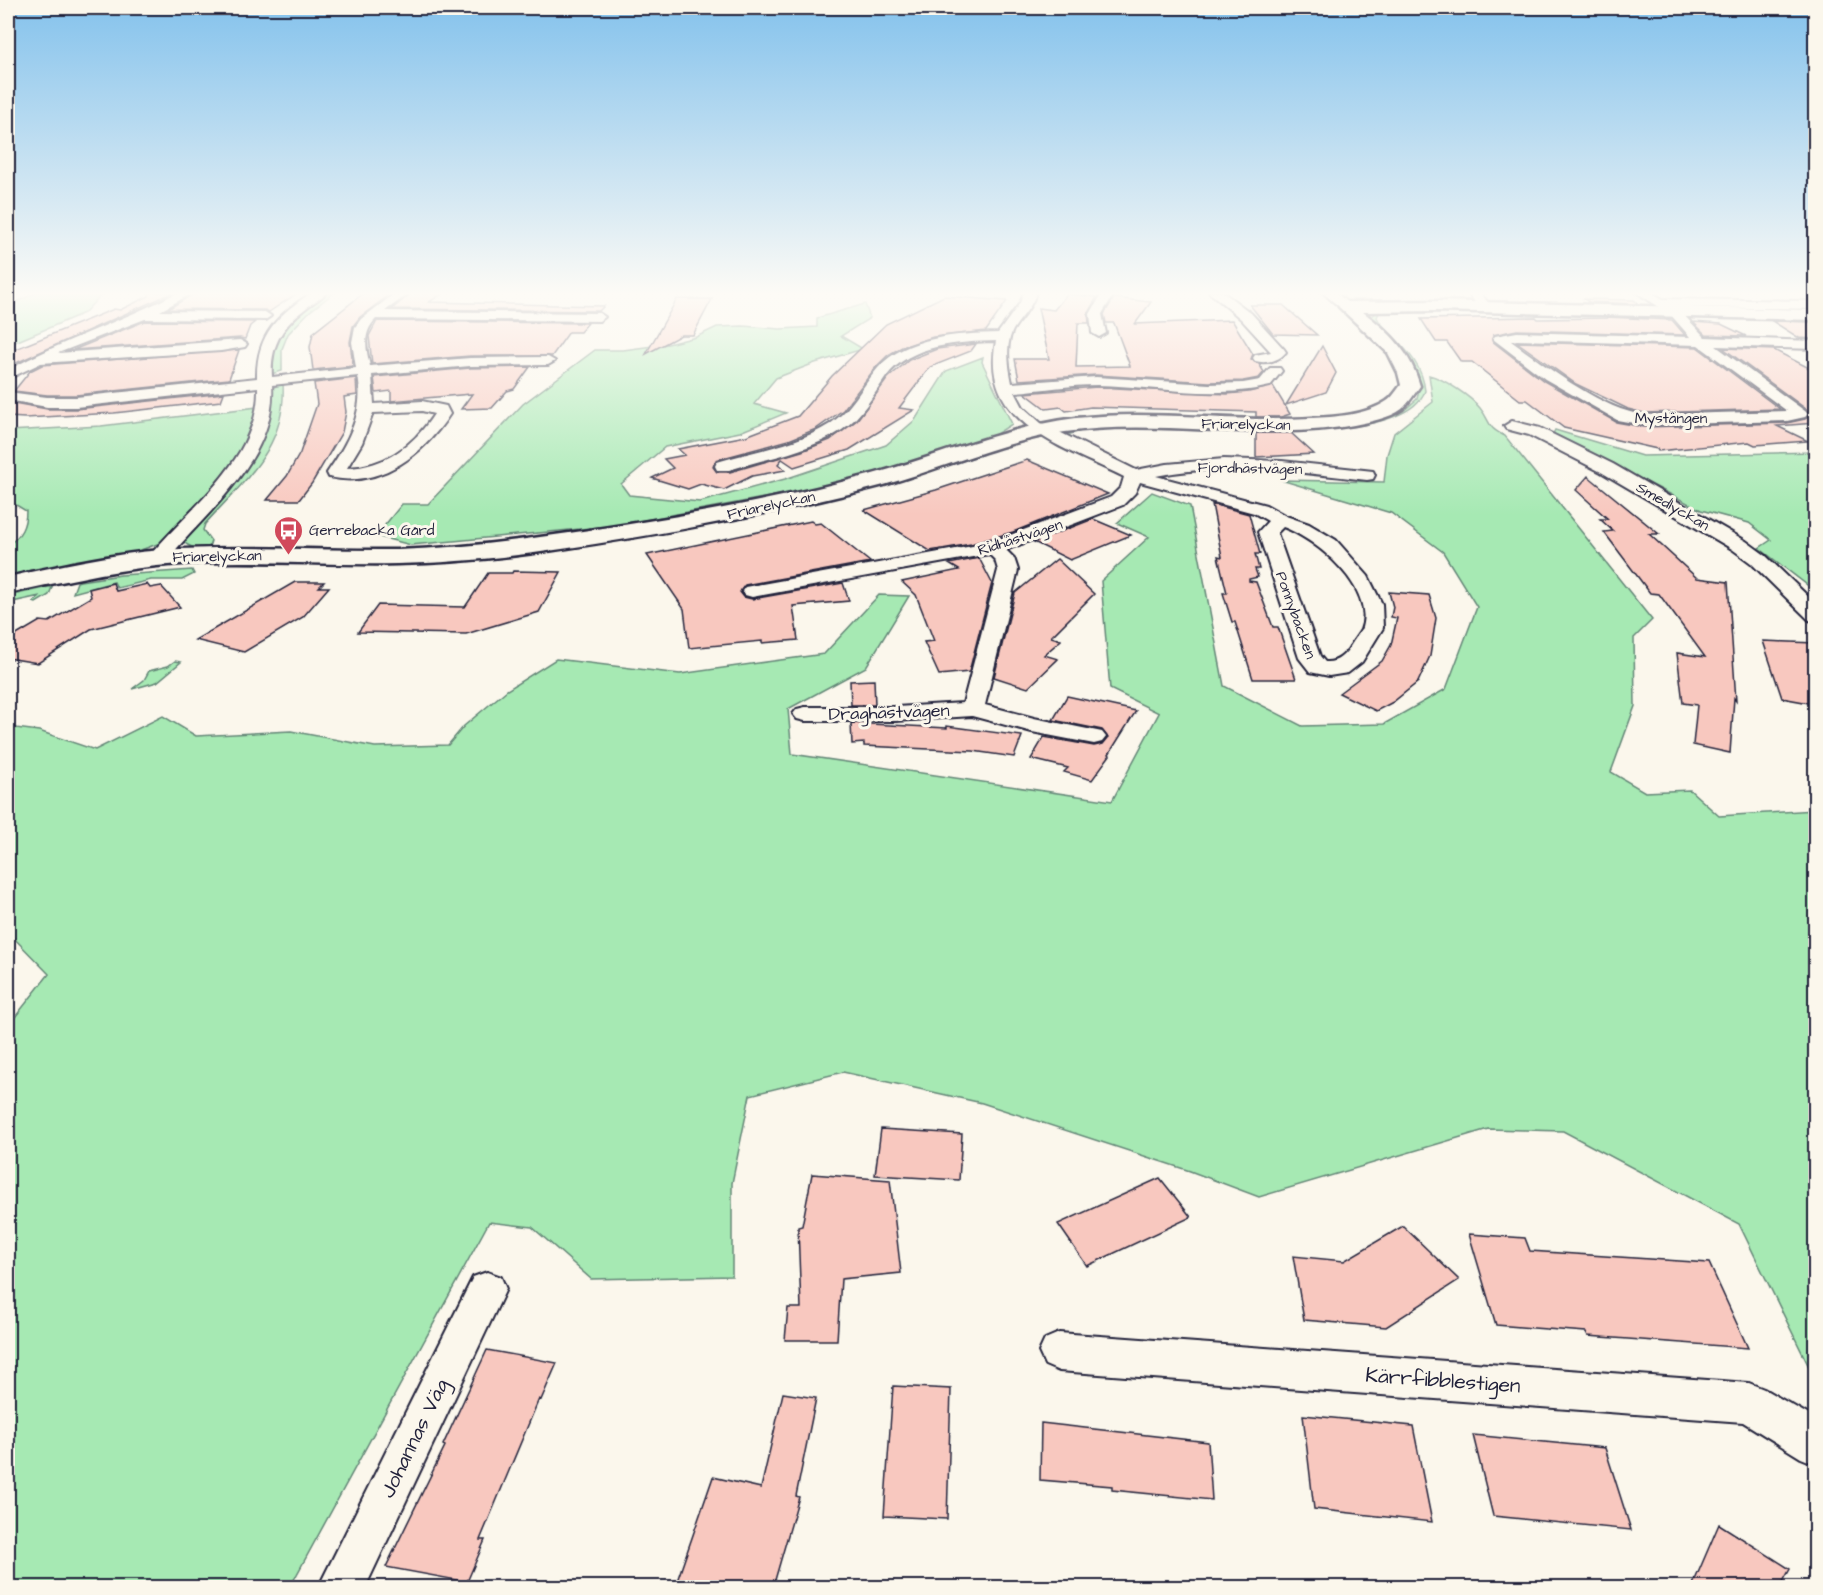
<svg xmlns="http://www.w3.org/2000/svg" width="1823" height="1595" viewBox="0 0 1823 1595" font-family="'Architects Daughter',sans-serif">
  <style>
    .green { fill: #a6e9b3; stroke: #648677; stroke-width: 1.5 }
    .building { fill: #f8c8bf; stroke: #22223b; stroke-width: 1.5 }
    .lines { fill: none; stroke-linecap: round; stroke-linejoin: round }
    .street-casing { stroke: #22223b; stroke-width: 4 }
    .secondary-casing { stroke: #22223b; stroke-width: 5 }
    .street { fill: #fbf7ec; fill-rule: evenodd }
    .secondary { fill: #fbf7ec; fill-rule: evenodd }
    .labels { text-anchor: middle; stroke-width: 6; stroke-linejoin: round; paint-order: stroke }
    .far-street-label { font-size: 15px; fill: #22223b; stroke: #fbf7ec }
    .far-poi-label { font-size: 15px; fill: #22223b; stroke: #fbf7ec; text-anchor: start }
    .street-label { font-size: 18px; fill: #22223b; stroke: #fbf7ec }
    .near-street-label { font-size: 21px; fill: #22223b; stroke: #fbf7ec }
  </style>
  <rect width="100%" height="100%" fill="#fbf7ec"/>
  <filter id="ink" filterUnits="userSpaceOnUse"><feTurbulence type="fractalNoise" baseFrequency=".0167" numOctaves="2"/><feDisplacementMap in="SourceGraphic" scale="12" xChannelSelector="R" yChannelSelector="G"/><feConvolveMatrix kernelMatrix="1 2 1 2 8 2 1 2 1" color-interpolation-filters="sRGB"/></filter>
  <g filter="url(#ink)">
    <path class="green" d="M37 292H110L100 296 84 313 8 345V306Z
      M326 292H335L309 312 288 334 282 349V371L271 374C270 332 294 314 326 292Z
      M865 304 870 318 841 336 863 349 815 363 776 378 754 404 786 413 740 432 665 447 621 484 629 495 700 502 785 479 886 445 915 420 946 371 983 357 982 362 1012 424 985 441 834 485 612 526 411 545 376 536 402 504H428L523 404 595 350H623L668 344 696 337 717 327 743 326 780 329 817 327V318Z
      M1377 312 1379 313 1377 317 1379 321C1398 343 1422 359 1425 391 1402 449 1209 427 1155 427 1133 427 1109 426 1087 430 1078 431 1070 435 1061 437V432L1112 425 1347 426 1391 416 1403 411 1417 399C1427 364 1393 338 1370 318Z
      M1429 375C1443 378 1471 397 1480 408 1492 423 1485 426 1505 436L1652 620 1634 638 1635 706 1611 772 1645 792 1690 790 1719 816 1815 810V1379L1739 1224 1563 1131 1488 1129 1259 1197 1190 1171 982 1103 843 1072 750 1095 732 1183V1276L591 1279 532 1227 489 1222 290 1587H8V1026L49 974 8 932V727L39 731 95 750 163 716 196 736 291 731 375 747 448 745 464 726 507 690 556 659 680 674 824 654 879 595 909 596 866 667 788 709 792 754 1112 801 1159 713 1110 689 1101 581 1149 537 1117 523 1152 492 1190 506 1224 686 1302 726 1384 724 1446 689 1477 607 1443 552 1391 513 1281 480 1384 482 1387 455 1394 433 1433 402Z
      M283 383C287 448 244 480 205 524L203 530 211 541 209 547C201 550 189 548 183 541L256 451C266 431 274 411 272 388Z
      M258 407 241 449 216 484 163 542 124 556 31 570 8 576V545C21 536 26 526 26 511L8 500V431L101 426Z
      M1555 430 1642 456 1815 452V591L1759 548 1771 540 1749 523 1701 510 1553 434Z
      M974 452 981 455 895 482 820 502 720 523 631 538Z
      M192 570 194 574 182 580H151L117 588 114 582 73 593 77 582 80 581 121 575Z
      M48 587H52L49 595 36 603 33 602 40 596 8 603V596Z
      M175 661 181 662 157 682 132 689 144 680 149 671 168 666Z"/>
    <path class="building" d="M149 292H174L16 363H8V352L114 309 120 310 149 296Z
      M196 292H299L269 312 265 310 168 309Z
      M365 292H393L360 317 353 326 350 342 353 366 313 370 310 347 313 333Z
      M413 292H445L429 302 604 306 599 311 392 309Z
      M1067 294 1097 297 1088 313 1089 323H1078L1076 367 1130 366 1114 323H1106L1104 314 1114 298 1151 302 1135 324 1232 320 1253 354 1251 359 1259 364 1264 372 1259 378 1243 381 1209 382 1096 375 1019 380 1015 359H1049L1038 308 1054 310Z
      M944 296 1007 301 986 331 933 337 902 347 888 355 876 367 843 410 816 429 789 440 716 460 713 467 717 472H730L802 451 830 440 857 420 888 378 909 360 937 349 976 344 971 351 930 367 899 408 914 410 849 450 794 467 782 459 778 464 785 470 752 476 724 490 701 484 688 489 652 478 673 468 664 459 685 455 678 449 746 436 798 416 832 376 886 324Z
      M677 299H712L693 335H681L646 354Z
      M1584 299 1634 300 1638 304 1589 302Z
      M1250 305H1283L1317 335 1273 334Z
      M1536 317 1538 319 1608 318 1606 317 1672 320 1685 335 1517 330 1493 335 1492 341 1544 381 1616 422 1644 427 1787 423 1805 419 1810 416 1806 409 1723 348 1774 350 1815 371V423L1777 426 1808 441 1755 445 1749 442 1658 451 1657 449 1564 428 1527 400H1520L1472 362H1461L1447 342H1436L1421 319Z
      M145 321 255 322 250 326 245 339 240 338 73 350Z
      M377 321 588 323 580 332H569L552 356H470L372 364 369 336Z
      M1772 321 1815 322V339L1799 338Z
      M1693 322 1721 324 1746 336 1706 335Z
      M1517 342 1697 347 1780 409 1644 413 1628 409 1576 384Z
      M1322 346 1336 373 1326 392 1286 405Z
      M239 350 229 379 76 395H47L14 391 30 371 42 365Z
      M530 367 514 389 507 391 492 408 461 409 472 394 391 401V391L376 393 374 377 470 368Z
      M356 378 357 395 344 397 346 412 342 432 312 483 299 500H267L287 476 300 453 317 404 314 383Z
      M1273 386 1290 414 1281 417H1256V412L1091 407 1066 411 1061 407 1046 409 1025 393 1097 387 1227 394 1249 392Z
      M224 393 221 401 114 413 25 418 8 417V402L47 409H76Z
      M1256 433H1291L1314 454 1256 457Z
      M1027 460 1108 494 1013 532 971 544 930 551 864 510 936 490Z
      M1588 476 1659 534H1649L1697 578 1728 582 1736 701 1734 698 1730 753 1693 745 1697 705 1683 703 1677 653 1705 657 1659 594 1650 593 1604 532 1613 531 1600 519H1608L1576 490Z
      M1212 504 1249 514 1260 554H1255L1259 569H1255L1258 577 1249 579V581L1256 582 1273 627H1278L1296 679H1253L1235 622H1232L1223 593H1227L1218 556 1222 557Z
      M1093 519 1131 535 1070 560 1034 542Z
      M811 521 815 524 821 523 870 562 745 585 740 592 744 597 752 599 843 583 849 601 793 606 798 640 762 643V641L689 648 684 609 647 555Z
      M979 558 992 583 969 672 939 675 924 642 934 641 916 595 902 582 959 570 949 564Z
      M1057 559 1094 594 1051 637 1061 640 1044 655 1058 659 1028 688 994 677 1015 593Z
      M513 571 561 572 539 612 466 634 358 632 378 605 465 607 488 573H512Z
      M295 582H324L319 587H329L303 617 244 652 195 640Z
      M113 583 116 591 147 584 150 588 161 586 180 607 91 629 38 663 8 658V640L40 621 49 622 91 597 89 589Z
      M1389 592 1429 595 1436 618 1430 656 1418 682 1393 702 1376 711 1339 693 1382 661 1391 645 1397 618 1391 617 1393 607Z
      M1763 641 1815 643V704L1782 698Z
      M874 680 875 705H851L850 681Z
      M1067 696 1136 711 1109 754 1110 755 1092 780 1064 772 1068 768 1031 759 1044 737 1094 746 1103 744 1108 738 1102 730 1053 720Z
      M851 723 947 728V726L1022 736 1014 757 973 751 864 746V743L852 744Z
      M881 1129 962 1134 959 1180 875 1175Z
      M812 1174 890 1180 901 1273 841 1279 837 1340H785L788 1308H801L798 1227 802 1226Z
      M1160 1178 1191 1217 1087 1266 1058 1224Z
      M1403 1226 1459 1280 1386 1327 1304 1320 1293 1256 1344 1261Z
      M1469 1234 1525 1238 1530 1251 1709 1263 1748 1348 1588 1336 1586 1332 1496 1325Z
      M487 1350 557 1363 541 1400 539 1399 480 1540H485L467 1582 386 1567 445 1446 443 1445Z
      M893 1386 951 1389 947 1519 884 1516Z
      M783 1393 816 1398 796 1496 799 1497 773 1587H675L713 1477 761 1488Z
      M1303 1415 1413 1426 1432 1522 1314 1509Z
      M1041 1423 1208 1442 1212 1500 1112 1490V1486L1040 1480Z
      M1473 1435 1605 1448 1631 1530 1493 1516Z
      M1719 1524 1790 1569 1780 1587H1692Z"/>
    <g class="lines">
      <defs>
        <path id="street" d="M179 292H194L160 311 265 312 271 316 265 320 145 319 58 353 240 340 247 344 245 347 221 351 41 363 8 379V370C63 340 122 321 179 292Z
          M313 292H327C321 299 312 303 305 309 281 327 270 347 272 377L356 368 352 342 355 327 361 319 397 292H411L385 311 599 313 605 317 599 321 376 319C362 333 366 349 370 366L470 358 548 357 555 361 548 365 470 366 372 375 374 404 422 401 446 406 450 414C424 454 380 489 329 477L327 473C347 444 365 413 358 376L272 385C277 458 207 511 165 562H151L148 558 151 554C193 505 260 457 258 387L76 407H47L8 400V392L47 397H76L257 378C256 335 278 314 313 292ZM422 411 434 414C414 445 385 467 347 468L362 443 373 413Z
          M1024 292H1036C1033 305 1025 313 1017 324 1004 340 1008 364 1012 383L1096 377 1209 384 1243 383 1260 380 1270 368H1280L1282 371 1270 386C1213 400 1154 386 1097 385 1070 385 1042 390 1015 392L1023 407 1041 423 1136 470 1167 464 1224 459 1282 461 1373 471 1375 475 1373 479 1367 480C1297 472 1225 462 1156 476L1266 505 1286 516 1309 524 1336 540 1368 576 1382 604 1383 628 1362 662 1348 673 1329 676 1310 672 1299 658 1258 532 1268 521 1254 513 1140 482 1135 493 1123 505 1006 550 1014 558 1018 570 985 705 1034 718 1102 732 1106 737 1102 742 1094 744 1032 732 972 716 896 721H805L797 719 793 714 797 709 805 707H896L963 703 998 570 995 560 989 554 752 597 745 595 742 591 745 587 989 543 1111 497 1121 487 1124 477C1066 448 979 424 996 341 959 342 910 344 886 377 872 397 862 416 842 430 809 452 766 458 729 470H717L715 466 717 462C754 451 797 445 830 424 852 409 861 388 878 368 906 336 958 334 998 333L1020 303ZM1283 527C1316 539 1377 589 1361 630 1358 635 1354 640 1351 645 1345 655 1337 663 1325 662L1320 656 1277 533Z
          M1103 292H1115L1102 314 1106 333 1099 337 1092 333 1090 314Z
          M1209 292H1223L1251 313 1284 349 1286 352C1279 361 1266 364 1255 361L1253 358 1255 355 1271 352 1241 319Z
          M1322 292H1335L1353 307 1351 310H1343Z
          M1466 292H1479L1492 307 1490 310H1482Z
          M1636 292H1650L1663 299 1816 301V309L1676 307 1705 337 1816 341V349L1716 346 1805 411 1808 414 1805 417 1787 421 1644 425 1617 420 1545 379 1493 339 1495 336 1517 332 1690 337 1670 314ZM1517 340 1698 345 1787 411 1644 415C1602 410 1546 366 1511 341Z
          M1512 421 1540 428 1613 464 1746 541 1765 555 1816 604V622L1809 620 1751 563 1732 549 1601 472 1529 435 1506 429 1504 426Z
          M487 1272 501 1277 506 1289 365 1588H318L473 1277Z
          M1059 1333 1749 1383 1764 1389 1816 1419V1464L1801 1458 1743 1422 1059 1371 1045 1365 1039 1352 1045 1339Z"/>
        <path id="secondary" d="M1436 301 1816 310V320L1436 311 1363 312C1390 332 1411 353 1420 386 1415 393 1409 403 1402 409 1390 418 1369 422 1354 425 1258 442 1161 418 1065 432 1004 441 943 468 884 485 769 515 652 536 534 553 490 559 442 563 397 564 317 566 237 557 157 566 107 571 57 583 8 593V577C58 566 110 554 162 550 241 545 319 551 398 550 445 548 493 544 540 537 650 522 762 504 869 475 938 456 1005 427 1076 418 1154 409 1233 423 1311 418 1335 417 1366 415 1387 401 1392 398 1397 390 1401 385L1398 373 1388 353 1339 307 1347 302Z"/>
      </defs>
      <use href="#street" class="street-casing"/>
      <use href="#secondary" class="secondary-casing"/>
      <use href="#street" class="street"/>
      <use href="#secondary" class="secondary"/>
    </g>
  </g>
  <linearGradient id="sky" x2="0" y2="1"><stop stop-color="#84c2ec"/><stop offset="0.57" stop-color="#fdfbf6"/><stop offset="1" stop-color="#fdfbf6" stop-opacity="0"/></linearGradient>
  <rect width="1823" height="515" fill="url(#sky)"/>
  <defs>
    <symbol id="bus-pin" viewBox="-11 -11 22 30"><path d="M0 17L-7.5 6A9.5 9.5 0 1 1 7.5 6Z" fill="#d1495b" stroke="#fbf7ec"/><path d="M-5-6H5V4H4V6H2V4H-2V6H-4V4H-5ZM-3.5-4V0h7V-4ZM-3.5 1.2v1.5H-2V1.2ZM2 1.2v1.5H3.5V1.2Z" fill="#fff"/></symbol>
  </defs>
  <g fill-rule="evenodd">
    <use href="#bus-pin" x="272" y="514" width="33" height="45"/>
  </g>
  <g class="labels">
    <g class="far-street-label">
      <text x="1671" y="423">Mystängen</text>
      <text transform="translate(1246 424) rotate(1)" y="5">Friarelyckan</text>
      <text transform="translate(1250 468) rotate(1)" y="5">Fjordhästvägen</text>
      <text transform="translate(771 505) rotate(-12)" y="5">Friarelyckan</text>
      <text transform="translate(1673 506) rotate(30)" y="5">Smedlyckan</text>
      <text transform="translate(1020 537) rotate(-18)" y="5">Ridhästvägen</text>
      <text transform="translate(217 556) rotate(-1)" y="5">Friarelyckan</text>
      <text transform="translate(1296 615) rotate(70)" y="5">Ponnybacken</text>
    </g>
    <g class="far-poi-label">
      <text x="309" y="535">Gerrebacka Gård</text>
    </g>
    <g class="street-label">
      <text transform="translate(889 712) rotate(-2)" y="6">Draghästvägen</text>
    </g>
    <g class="near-street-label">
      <text transform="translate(1443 1380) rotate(4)" y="7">Kärrfibblestigen</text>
      <text transform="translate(414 1438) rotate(-64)" y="7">Johannas Väg</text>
    </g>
  </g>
  <rect width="1823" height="1595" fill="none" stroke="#fbf7ec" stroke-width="30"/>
  <rect x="15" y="15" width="1793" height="1565" fill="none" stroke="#22223b" stroke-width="2" filter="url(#ink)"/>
</svg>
